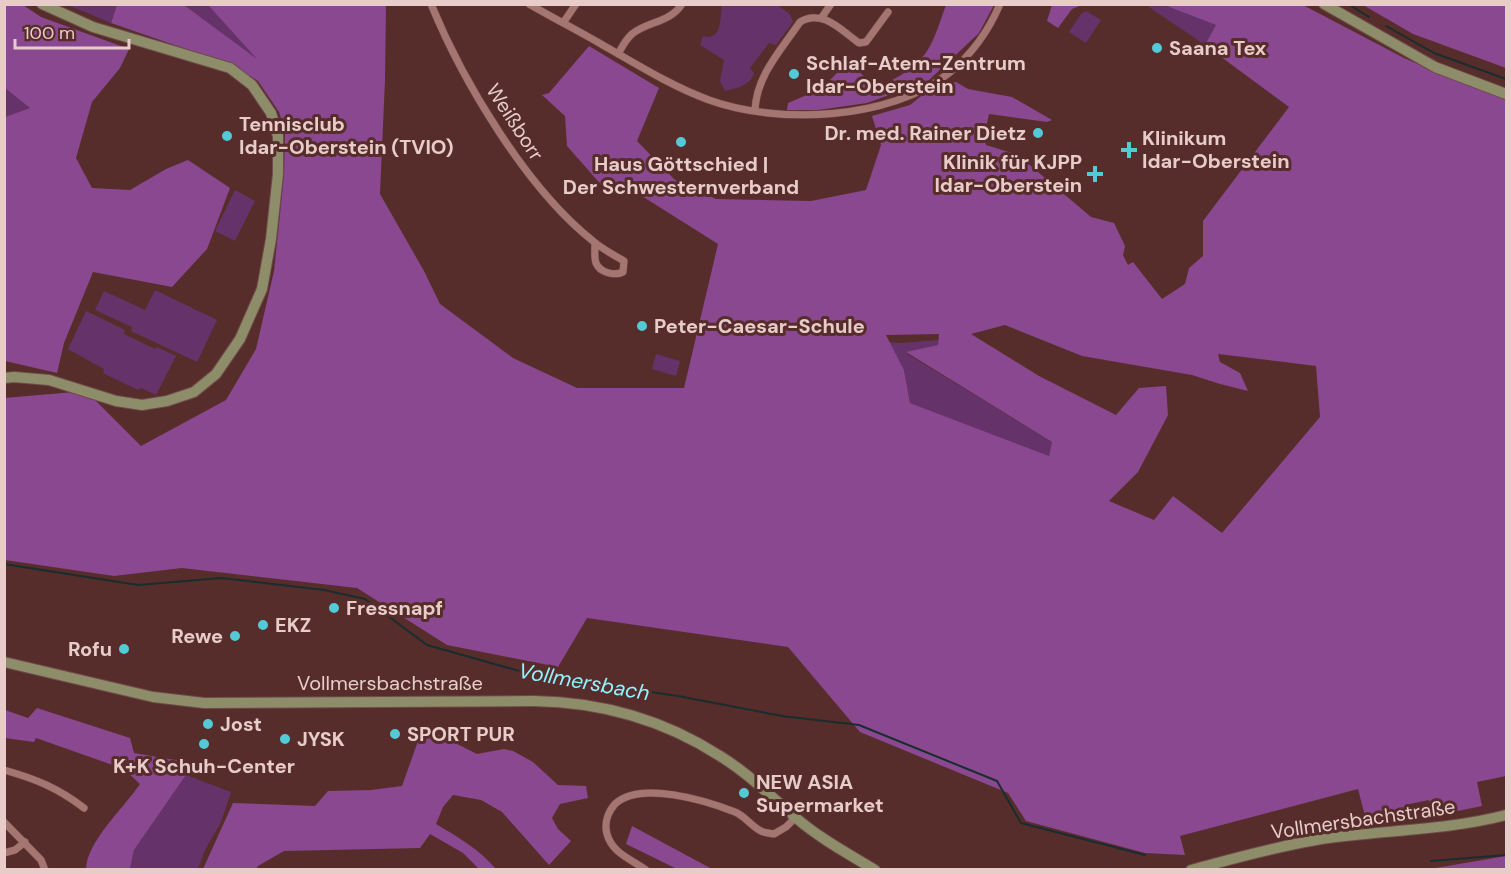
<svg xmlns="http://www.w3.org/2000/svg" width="1511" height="874" viewBox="0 0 1511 874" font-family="'DM Sans',sans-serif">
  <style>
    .green { fill: #65326a }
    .forest { fill: #894890; fill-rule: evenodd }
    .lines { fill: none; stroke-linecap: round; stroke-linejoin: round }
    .stream { stroke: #192d2f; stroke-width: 2 }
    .street-casing { stroke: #6e4b4a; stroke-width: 8 }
    .secondary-casing { stroke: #6e4b4a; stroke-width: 12 }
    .street { stroke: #a57571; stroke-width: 7 }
    .secondary { stroke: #8e8d6a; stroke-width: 10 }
    .poi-dot { fill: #52cbd7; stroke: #572d2b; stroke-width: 2 }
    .labels { text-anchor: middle; stroke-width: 6; stroke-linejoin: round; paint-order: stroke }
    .poi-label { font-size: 20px; font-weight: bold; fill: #e7ccca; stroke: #572d2b; text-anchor: start }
    .street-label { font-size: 20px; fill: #e7ccca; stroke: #572d2b }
    .water-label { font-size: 21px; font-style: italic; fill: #8ef4fe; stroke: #572d2b }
  </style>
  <rect width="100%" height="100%" fill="#572d2b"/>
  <path class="green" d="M68 5H117L111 23Z
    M184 5H208L260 62Z
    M722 5H777L790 14 793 22 776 45 769 43 750 68 754 73C750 86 737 88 725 91L720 81 724 60 700 45 703 36C722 42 720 18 722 5Z
    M1146 5H1164L1217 25 1205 45Z
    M1086 11 1101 20 1086 43 1069 32 1081 14Z
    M5 88 31 108 5 117Z
    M235 190 255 201 235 241 215 231Z
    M155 290 217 320 197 362 131 331 132 327 95 310 104 291 145 310Z
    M86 311 125 330 124 334 155 349 157 347 176 356 156 395 141 388 138 390 103 373 104 369 68 349Z
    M938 340V345L906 353 1052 442 1049 457 910 403 904 370 889 342 901 343Z
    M656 354 680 361 676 376 652 369Z
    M186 775 231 792 221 822 205 850 198 869 130 870 134 850Z"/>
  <path class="forest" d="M5 4 23 5 41 17 129 49 120 68 92 102 76 158 92 188 130 190 166 169 188 160 230 188 207 249 172 287 93 272 64 343 57 373 5 361V117L30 108 5 88Z
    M117 5H184L257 59 208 5H386L385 80 380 194 424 271 440 304 513 358 577 388H684L718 244 626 186 604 188 567 146 565 116 542 95 549 93 589 46 659 88 637 141 675 180 716 199 811 201 866 190 881 145 872 116 910 105 925 93 947 83 956 82 968 89 1012 97 1052 120 1047 122 989 114 984 137 986 145 1018 155 1091 217 1114 223 1125 246 1123 255 1128 265 1133 262 1162 299 1185 284 1189 268 1203 256V221L1289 107 1205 45 1216 25 1164 5H1303L1404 58 1469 86 1506 99V776L1477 782 1482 806 1433 816 1429 800 1405 805 1407 819 1367 824 1358 789 1180 836 1185 855 1145 853 1026 821 1008 793 860 732 788 647 587 618 558 667 447 645 357 588 182 568 114 576 5 560 4 398 86 391 141 446 226 400 256 349 274 271 284 175 285 131 279 112 258 81 232 65 111 23ZM1005 325 1082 356 1192 375 1220 384 1248 391 1240 373 1220 362 1218 354 1316 366 1320 417 1222 533 1173 496 1154 520 1109 501 1138 472 1168 415 1166 386 1139 388 1116 415 1039 376 971 334ZM939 334 938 345 906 352 1052 442 1049 456 910 403 904 370 886 335Z
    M946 5H994L979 33 928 81 867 103 818 110H787L788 103 821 89 844 66C861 67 864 81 876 84 882 86 888 82 894 79 930 60 933 41 946 5Z
    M1052 5V4L1082 5 1072 9 1058 28 1047 21Z
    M1363 5H1506V68L1413 34Z
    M37 708 130 738 134 753 187 762 186 775 134 850 130 869H86C87 841 124 808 140 784L124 769 36 738 34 742 5 738V710L28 718Z
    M423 727 477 754 504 749 513 751 533 762 558 785 586 786 588 798 560 804 552 818 558 829 571 841 549 865 502 812 481 800 453 795 443 807 436 824C458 837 480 850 496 869H479L463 853 430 834 420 848 284 851 258 866 256 869H203L233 803 315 806 328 791 371 790 402 786Z
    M632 826 712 869H677L626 844Z
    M1506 856V869H1430Z"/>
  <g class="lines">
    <path class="stream" d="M1348 4 1369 17
      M1386 26 1434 53 1506 79
      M4 564 138 585 221 578 324 590 365 599 427 645 530 674 678 696 782 716 859 725 997 781 1021 823 1145 855
      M1431 861 1506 855"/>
    <defs>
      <path id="street" d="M431 4C463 82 527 189 593 241 602 249 614 255 624 261L623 272C615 276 600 273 596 263 594 258 595 249 595 243
        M529 4C553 18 577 30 601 44 636 64 671 86 709 100 778 125 890 120 949 73 971 55 989 30 1000 4
        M822 17 831 4
        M563 23 576 4
        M618 54C622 47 626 39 632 34 648 21 670 23 682 4
        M755 111C756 76 781 50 800 22 822 8 842 31 859 43L866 42 888 12
        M4 770C36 779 58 788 84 808
        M4 822 41 860 45 870
        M4 853 15 850 25 842
        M646 870C631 859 612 853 607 834 604 823 608 812 615 804 640 780 707 801 735 812 745 816 751 826 761 831 764 833 770 833 774 834L786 827 796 817"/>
      <path id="secondary" d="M1324 4 1435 67 1506 94
        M4 378 14 377 49 380 116 401 142 405 167 401 194 392 216 374 240 339 262 289 271 239 278 174V136L271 113 252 85 230 68 93 27 42 4
        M4 662 153 697 204 703 534 701C601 702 664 720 720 756 748 773 770 796 795 817 819 838 847 853 875 870
        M1191 870C1232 859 1274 847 1316 840 1379 830 1445 831 1506 815"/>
    </defs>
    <use href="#street" class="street-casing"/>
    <use href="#secondary" class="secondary-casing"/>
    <use href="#street" class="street"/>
    <use href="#secondary" class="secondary"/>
  </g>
  <g class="poi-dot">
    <circle cx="1157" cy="48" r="6"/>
    <circle cx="794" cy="74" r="6"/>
    <circle cx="1038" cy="133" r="6"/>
    <circle cx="227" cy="136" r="6"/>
    <circle cx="681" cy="142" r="6"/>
    <path d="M1126 141h6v6h6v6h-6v6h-6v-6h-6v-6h6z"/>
    <path d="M1092 165h6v6h6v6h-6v6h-6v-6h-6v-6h6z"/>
    <circle cx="642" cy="326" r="6"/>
    <circle cx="334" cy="608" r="6"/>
    <circle cx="263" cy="625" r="6"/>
    <circle cx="235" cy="636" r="6"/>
    <circle cx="124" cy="649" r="6"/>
    <circle cx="208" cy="724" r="6"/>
    <circle cx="395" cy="734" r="6"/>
    <circle cx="285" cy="739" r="6"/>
    <circle cx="204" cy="744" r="6"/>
    <circle cx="744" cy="793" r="6"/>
  </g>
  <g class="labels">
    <g class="poi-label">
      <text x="1169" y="55">Saana Tex</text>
      <text x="806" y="70">Schlaf-Atem-Zentrum<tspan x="806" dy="23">Idar-Oberstein</tspan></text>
      <text x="239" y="131">Tennisclub<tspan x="239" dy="23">Idar-Oberstein (TVIO)</tspan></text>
      <text x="1026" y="140" text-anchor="end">Dr. med. Rainer Dietz</text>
      <text x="1142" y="145">Klinikum<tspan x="1142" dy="23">Idar-Oberstein</tspan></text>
      <text x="1082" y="169" text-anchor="end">Klinik für KJPP<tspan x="1082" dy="23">Idar-Oberstein</tspan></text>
      <text x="681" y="171" text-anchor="middle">Haus Göttschied |<tspan x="681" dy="23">Der Schwesternverband</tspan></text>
      <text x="654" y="333">Peter-Caesar-Schule</text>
      <text x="346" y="615">Fressnapf</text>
      <text x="275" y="632">EKZ</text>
      <text x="223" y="643" text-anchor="end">Rewe</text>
      <text x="112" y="656" text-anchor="end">Rofu</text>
      <text x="220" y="731">Jost</text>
      <text x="407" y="741">SPORT PUR</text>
      <text x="297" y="746">JYSK</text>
      <text x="204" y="773" text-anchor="middle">K+K Schuh-Center</text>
      <text x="756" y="789">NEW ASIA<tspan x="756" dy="23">Supermarket</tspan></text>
    </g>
    <g class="street-label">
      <text transform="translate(515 122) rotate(57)" y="7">Weißborr</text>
      <text x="390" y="690">Vollmersbachstraße</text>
      <text transform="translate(1363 819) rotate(-8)" y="7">Vollmersbachstraße</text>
    </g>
    <g class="water-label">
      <text transform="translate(584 682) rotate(10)" y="7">Vollmersbach</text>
    </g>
  </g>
  <rect width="1511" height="874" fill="none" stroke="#e7ccca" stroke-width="12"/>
  <path d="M15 39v9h114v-9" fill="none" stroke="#e7ccca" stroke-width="3"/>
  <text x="24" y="39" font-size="18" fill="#e7ccca" stroke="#572d2b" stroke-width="4.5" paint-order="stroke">100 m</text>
</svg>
